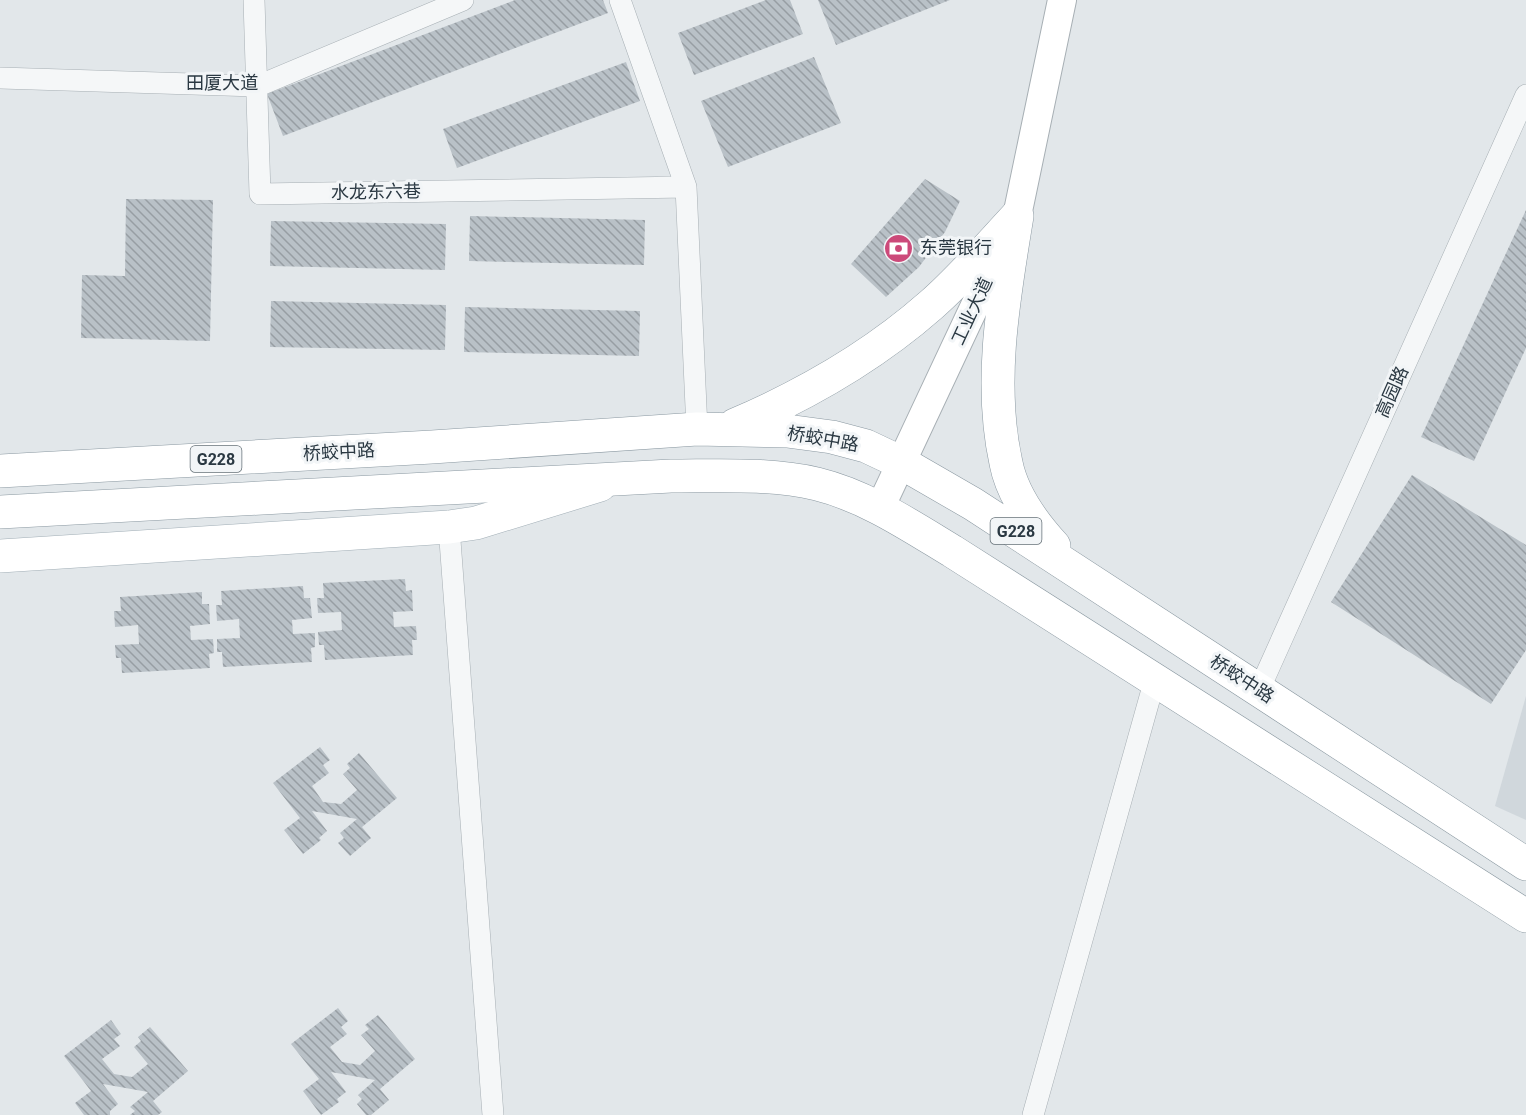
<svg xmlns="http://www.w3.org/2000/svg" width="1526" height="1115" viewBox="0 0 1526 1115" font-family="Roboto,'Noto Sans SC',sans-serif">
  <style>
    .built { fill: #d0d7dc }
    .building { fill: url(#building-back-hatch) }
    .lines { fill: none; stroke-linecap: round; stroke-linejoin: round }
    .street-casing { stroke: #a7afb4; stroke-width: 22 }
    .secondary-casing { stroke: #a7afb4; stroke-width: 30 }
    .primary-casing { stroke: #a1aeb6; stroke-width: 34 }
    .highway-casing { stroke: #8a98a1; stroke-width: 34 }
    .street { stroke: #f5f7f8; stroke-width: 21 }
    .secondary { stroke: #fff; stroke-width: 28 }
    .primary { stroke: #fff; stroke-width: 33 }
    .highway { stroke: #fff; stroke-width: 33 }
    .labels { text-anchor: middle; stroke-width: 6; stroke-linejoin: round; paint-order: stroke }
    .shield { fill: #f2f5f7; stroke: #667178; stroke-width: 1.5 }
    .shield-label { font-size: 16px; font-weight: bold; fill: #2a3842 }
    .street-label { font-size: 18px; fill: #2a3842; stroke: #f2f5f7 }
    .poi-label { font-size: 18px; fill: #2a3842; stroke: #f2f5f7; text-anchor: start }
  </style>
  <defs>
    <pattern id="building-back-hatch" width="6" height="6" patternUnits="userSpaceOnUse" patternTransform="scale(1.5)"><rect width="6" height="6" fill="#b9c1c7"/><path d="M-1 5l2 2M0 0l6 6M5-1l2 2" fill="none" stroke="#979ea3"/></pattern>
  </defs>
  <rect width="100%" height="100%" fill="#e2e7ea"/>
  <path class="built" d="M1526 696V820L1495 806Z"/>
  <path class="building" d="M515 0H603L608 13 283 136 267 94Z
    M766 0H790L803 34 694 75 678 33Z
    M818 0H950L836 45Z
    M814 57 841 123 728 167 701 101Z
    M626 62 640 101 457 168 443 129Z
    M925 179 960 201 945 232 919 267 886 297 851 264Z
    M126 199 213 200 210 341 81 338 82 275 125 276Z
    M1526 210V348L1474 461 1421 437Z
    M470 216 645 220 644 265 469 261Z
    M271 221 446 224 445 270 270 266Z
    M271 301 446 305 445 350 270 347Z
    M465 307 640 311 639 356 464 352Z
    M1412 475 1526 545V650L1491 704 1331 602Z
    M405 579 406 591 412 590 413 611 393 612 394 627 416 626 417 640H412L413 655 325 660 324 645H319L318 632 342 630 341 612 318 613 317 598H324L323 583Z
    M303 586 304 598H310L312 618 292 620 293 634 315 633V647L311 648 312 662 223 667 222 652H217V639L240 638 239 619 217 621 216 605H222L221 591Z
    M202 592V604H209L210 624 190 626 191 640 213 639 214 653 209 654 210 668 122 673 121 658H116L115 645 139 644 138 625 115 627 114 611H121L120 597Z
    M320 747 330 760 323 765 329 773 312 786 323 802 341 804 357 790 343 774 350 768 347 764 359 753 397 798 362 827 371 838 350 856 338 843 344 838 340 833 357 819 312 811 327 831 319 838 321 840 303 854 284 830 300 818 273 783Z
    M338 1008 348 1021 341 1027 347 1034 330 1047 342 1062 360 1065 375 1051 361 1035 369 1029 365 1025 378 1015 415 1059 380 1089 389 1100 371 1115H366L357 1104 362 1099 358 1095 375 1080 331 1072 346 1092 337 1099 339 1102 321 1115 303 1091 319 1079 291 1044Z
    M111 1020 121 1034 114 1039 120 1046 102 1059 114 1074 132 1077 148 1064 134 1047 141 1041 138 1037 150 1027 188 1071 153 1101 162 1112 158 1115H130L135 1111 130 1107 148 1092 103 1084 118 1104 110 1111V1115H84L75 1103 91 1091 64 1056Z"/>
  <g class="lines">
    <defs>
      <path id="street" d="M254 0 260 194 686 187
        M620 0 686 187 697 429
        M0 78 258 86 463 0
        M449 527 493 1115
        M1259 690 1526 95
        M1033 1115 1155 679"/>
      <path id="secondary" d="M880 508 1017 216 1062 0"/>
      <path id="primary" d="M0 556 449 527 476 523 600 485"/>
      <path id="highway" d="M1017 216C1004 296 988 382 1006 463 1012 494 1033 523 1054 546
        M735 425C805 395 872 357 931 305 962 278 989 246 1017 216
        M0 471 432 447 697 429 787 431 832 437 866 446 902 463 973 504 1526 864
        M0 512 671 476C719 476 770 473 817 484 866 496 909 525 952 551L1526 916"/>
    </defs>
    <use href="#street" class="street-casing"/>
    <use href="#secondary" class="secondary-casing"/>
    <use href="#primary" class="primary-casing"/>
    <use href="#highway" class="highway-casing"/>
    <use href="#street" class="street"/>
    <use href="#secondary" class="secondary"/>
    <use href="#primary" class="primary"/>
    <use href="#highway" class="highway"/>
  </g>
  <defs>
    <symbol id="bank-disc" viewBox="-11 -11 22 22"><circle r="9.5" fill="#cc4a7a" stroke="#f2f5f7"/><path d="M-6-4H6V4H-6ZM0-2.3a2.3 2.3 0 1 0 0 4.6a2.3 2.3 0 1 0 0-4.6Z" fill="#fff"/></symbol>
  </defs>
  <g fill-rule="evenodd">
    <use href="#bank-disc" x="882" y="232" width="33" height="33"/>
  </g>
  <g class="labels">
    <g class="shield">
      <rect x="190.5" y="446" width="51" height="26" rx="4.5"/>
      <rect x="990.5" y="518" width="51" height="26" rx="4.5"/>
    </g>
    <g class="shield-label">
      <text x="216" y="465">G228</text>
      <text x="1016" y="537">G228</text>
    </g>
    <g class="street-label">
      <text x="222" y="89">田厦大道</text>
      <text transform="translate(376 192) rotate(-1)" y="6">水龙东六巷</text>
      <text transform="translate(972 311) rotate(-65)" y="6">工业大道</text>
      <text transform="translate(1392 392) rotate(-66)" y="6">高园路</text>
      <text transform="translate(823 439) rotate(10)" y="6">桥蛟中路</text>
      <text transform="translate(339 452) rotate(-3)" y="6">桥蛟中路</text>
      <text transform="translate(1242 679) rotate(33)" y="6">桥蛟中路</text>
    </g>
    <g class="poi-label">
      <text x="920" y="254">东莞银行</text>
    </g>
  </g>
</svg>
